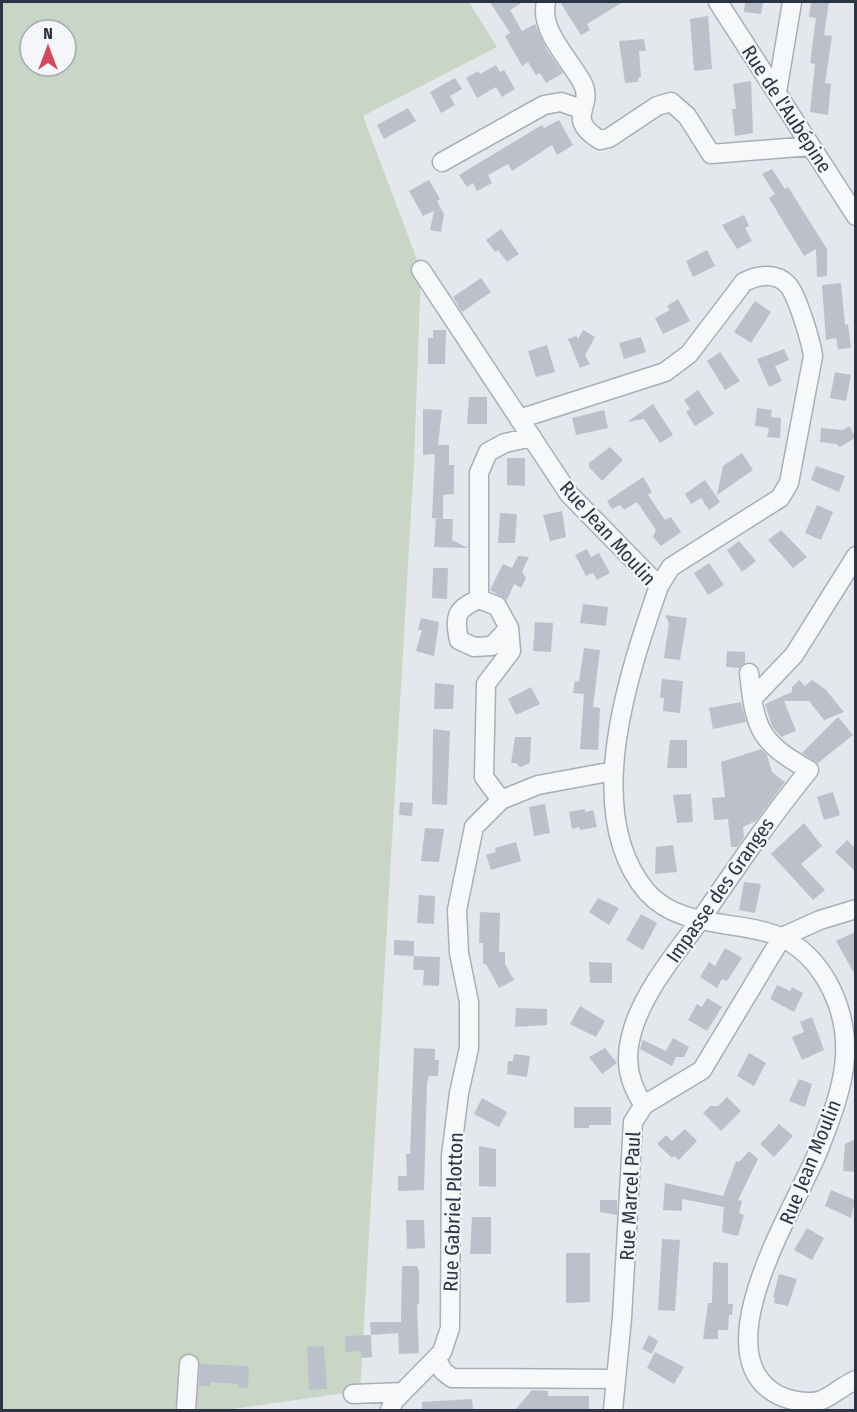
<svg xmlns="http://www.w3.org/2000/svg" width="857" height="1412" viewBox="0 0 857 1412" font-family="'Fira Sans Condensed',sans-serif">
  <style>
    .green { fill: #c9d6c5; fill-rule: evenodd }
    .building { fill: #bbc0ca }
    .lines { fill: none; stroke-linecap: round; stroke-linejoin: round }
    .minor-casing { stroke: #a9aeb7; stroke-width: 21 }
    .minor { stroke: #f7f8fa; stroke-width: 18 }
    .labels { text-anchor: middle; stroke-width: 4.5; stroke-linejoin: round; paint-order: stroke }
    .street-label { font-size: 20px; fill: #2b3445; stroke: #f4f6f9 }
  </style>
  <rect width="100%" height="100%" fill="#e4e7ec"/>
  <path class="green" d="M2 2H469L497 47 363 116 421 270 414 462 360 1391 226 1410H2ZM30 30H66V66H30Z"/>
  <path class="building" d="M490 2H523L510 10 522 31 535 24 547 50 563 73 546 83 540 73 536 75 528 62 522 66 505 36 510 33Z
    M560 2H623L587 24 590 30 581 35Z
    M745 2H763L761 14 744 12Z
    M811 2H829L824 35 832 36 825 83 831 84 828 115 810 112 815 64 810 63 816 18 809 17Z
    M708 16 712 69 694 71 690 19Z
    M644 39 646 51H639L641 77 638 78V82L625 83 619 41Z
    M496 65 500 72 504 70 515 89 502 97 496 87 477 98 466 78 478 71 480 74Z
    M455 78 462 89 450 96 455 105 441 113 430 92Z
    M751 81 753 133 735 136 732 109H736L733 84Z
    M408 108 416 121 384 139 377 125Z
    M559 120 573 145 557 155 552 145 512 171 508 164 488 175 492 183 477 191 473 183 467 187 459 175 542 125 544 128Z
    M772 169 785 189 788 187 827 249V276L817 277 816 249 804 256 769 198 775 194 762 174Z
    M429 180 440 199 437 201 444 214 441 232 430 230 434 211 423 216 409 191Z
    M744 215 749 226 745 228 752 241 737 249 722 225Z
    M501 229 519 254 507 262 498 250 495 252 486 240Z
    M707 250 715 266 693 277 686 261Z
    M481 278 491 292 462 312 453 297Z
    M841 283 845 325 848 324 851 348 838 349 836 338 826 340 822 285Z
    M678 299 690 321 663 334 655 318 670 310 667 306Z
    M755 301 771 312 751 343 734 332Z
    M433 330H446L445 364H428V338H433Z
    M583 330 595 337 585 355 590 364 580 368 568 339 576 336 578 339Z
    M641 337 646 352 624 359 619 343Z
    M547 345 555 372 536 377 528 351Z
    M784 349 789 360 775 366 782 381 769 387 757 359Z
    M720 352 740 381 725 390 707 361Z
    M835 372 851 375 846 401 830 398Z
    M698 390 714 414 695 426 686 412 690 409 684 400Z
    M469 397H487V424H467Z
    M653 404 673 435 660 443 644 419 627 422Z
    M757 408 772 410 771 417 781 418 780 438 767 437 769 428 755 426Z
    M423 409 442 410 438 445H449V465H454V494L443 495V519L432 518 435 454 423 455Z
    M604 410 608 428 576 435 572 418Z
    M850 426 855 438 845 444 839 447 837 444 820 442 821 428 842 430Z
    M610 447 623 460 602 481 589 467V463Z
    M742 453 753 470 717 495 723 466Z
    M507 458H525V486L507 485Z
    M816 466 845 476 839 492 811 480Z
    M643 477 652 492 648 495 665 520 671 517 681 532 661 546 653 537 656 530 637 502 624 510 620 505 612 509 607 501Z
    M705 480 720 502 709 510 701 498 691 504 685 494Z
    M817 505 833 512 821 540 805 533Z
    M562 511 566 537 550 541 543 515Z
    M500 513 517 514 515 543H498Z
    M436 519H453L452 540 468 548 434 547Z
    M781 530 807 557 793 568 768 540Z
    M739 541 756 561 742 572 727 550Z
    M587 549 591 557 599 553 610 573 597 580 593 573 586 576 575 555Z
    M518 556 529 557 522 572 526 578 521 588 514 584 507 600 490 590 503 564 512 568Z
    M709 563 724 585 708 595 694 573Z
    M433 568H448L447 599 432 598Z
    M583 604 608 607 606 626 580 623Z
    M665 615 687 618 680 660 664 658 669 623Z
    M421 618 439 622 434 656 416 651 422 630H418Z
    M535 622 553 623 551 652 533 651Z
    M584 648 600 650 593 707 600 708 598 750 580 749 584 694 573 693 575 681 579 682Z
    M727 651 745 652V663L739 668 726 667Z
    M662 679 683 681 680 713 663 711 664 698H660Z
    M799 680 805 686 812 680 825 689 844 712 824 720 809 701H784L796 731 781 737 772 726 765 704 792 692V687Z
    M435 683 454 685 453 709H434Z
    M531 687 540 704 516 715 508 699Z
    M741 702 746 722 713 729 709 708Z
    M838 717 853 735 818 763 802 753Z
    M433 729 450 731 447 805 432 804Z
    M515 737H531L530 763 520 767 516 763H511Z
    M670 740H687V768H667Z
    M761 749 767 755 772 772 785 782 756 821 743 827 744 837 737 847H731L728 819 714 820 712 798 725 797 721 762Z
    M833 792 840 815 824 820 817 797Z
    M691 794 693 822 677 823 673 795Z
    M400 802 413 803 412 816 399 815Z
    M545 804 550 833 534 836 529 807Z
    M585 809V812L593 810 597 827 580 830 579 827 572 829 569 812Z
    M804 823 822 846 801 864 825 890 813 900 771 854Z
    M425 828 444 829 439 862 421 861Z
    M847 840 855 848V871L835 852Z
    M516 842 521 861 491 870 486 855 496 852 495 848Z
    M673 845 677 872 655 874 656 847Z
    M744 882 761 884 755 913 739 910Z
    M419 895 435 896 434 924 417 923Z
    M598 898 619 908 609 925 589 912Z
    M480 912 500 913 499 952H505V964L514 980 499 988 486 964H483V943H479Z
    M641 914 657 923 643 950 626 940Z
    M855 932V975L836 941Z
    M394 940 414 941V956L394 955Z
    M725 948 742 958 727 981 722 979 717 988 700 977 709 962 715 966Z
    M414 956 440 957 439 986 423 985 424 970H413Z
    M589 962 612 963V983H590Z
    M777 985 790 991 792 987 803 993 794 1012 770 999Z
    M707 998 722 1007 707 1031 688 1020 697 1004 702 1007Z
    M580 1006 605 1021 596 1037 570 1024Z
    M516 1008 547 1009V1025L515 1027Z
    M812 1017 824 1050 802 1060 792 1037 804 1032 800 1022Z
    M673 1038 689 1047 684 1057H676L672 1066 640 1049 643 1040 666 1051Z
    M414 1048 435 1049V1060H439L438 1076H429L427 1083 424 1190 398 1191V1176H407L406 1154H410Z
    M605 1048 617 1063 602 1074 589 1057Z
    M749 1053 766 1063 754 1086 737 1076Z
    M514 1054 530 1056 527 1077 507 1074 508 1061H513Z
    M799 1079 812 1084 805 1107 789 1101Z
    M727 1097 741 1111 721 1131 703 1113 710 1106H718Z
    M482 1098 507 1112 499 1127 474 1114Z
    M574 1107H611V1125H589V1128H574Z
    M779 1124 793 1136 774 1157 760 1144Z
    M685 1129 697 1141 679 1160 674 1156 672 1158 657 1144 666 1135 672 1141Z
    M855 1139V1172L843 1171 845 1144Z
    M479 1146 496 1149V1187L479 1186Z
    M749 1151 758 1159 738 1200 742 1201 739 1213 744 1215 738 1236 722 1232 724 1207 682 1199V1211L663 1210 665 1183 723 1196 736 1161 739 1162Z
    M831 1190 855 1200 851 1218 825 1206Z
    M600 1200H617V1215L600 1212Z
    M472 1217H491V1254H470Z
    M406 1220H424L425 1248 407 1249Z
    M807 1228 824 1238 812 1260 794 1250Z
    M662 1239 680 1240 675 1311 658 1310Z
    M566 1253H590V1302L566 1303Z
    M713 1262 728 1263V1304H733L732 1315H729L728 1330H718V1339H703L708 1303H712Z
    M402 1266H417L419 1272V1304H417L419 1353 399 1354 398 1333 371 1335 372 1357 361 1358V1351L346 1352 345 1336 371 1335 370 1322H401Z
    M779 1274 797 1279 788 1306 774 1303 775 1298H773Z
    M649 1335 658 1341 652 1354 642 1349Z
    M324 1346 327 1389 309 1390 307 1347Z
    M655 1352 684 1367 674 1384 647 1368Z
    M200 1364 249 1366 248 1388 238 1387V1384L210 1382V1386H199Z
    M532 1390 548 1391V1396H589V1410H515Z
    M472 1399 473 1410H422V1402Z"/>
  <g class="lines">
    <defs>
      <path id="minor" d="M546 2C539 31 570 59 583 84 594 107 564 118 600 140L609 138 657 106 671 102 687 116 711 154 811 146
        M718 2 856 216
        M777 92 792 2
        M442 162 544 105 561 102 581 109
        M421 270 569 494 659 586C629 672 580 813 647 892 677 926 727 921 766 932 819 946 848 1005 845 1057 843 1090 829 1123 817 1154 795 1207 705 1348 773 1392 785 1400 805 1404 819 1401 832 1397 843 1385 856 1380
        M519 419 665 372 689 354 744 282C758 275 776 272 788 285 797 295 811 341 813 356L789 483 780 498 671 567 659 586
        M479 599C456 609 454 616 459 640L474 647 492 646 509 628
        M752 699 794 655 856 556
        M501 800 484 777 486 684 511 651 509 628 497 606 479 599V473L488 452 505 443 532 437
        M644 1105C629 1084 624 1062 631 1036 641 994 676 953 701 919 736 868 770 818 809 770 759 742 755 729 749 673
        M436 1358 443 1371 452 1378 616 1379
        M353 1394 403 1392
        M186 1410 189 1364
        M390 1410 394 1401 442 1352 450 1328 451 1156 459 1093 469 1048V1002L459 953 457 910 474 827 501 800 538 785 614 771
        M613 1410 622 1318 633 1122 644 1105 702 1070 782 937 820 920 856 909"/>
    </defs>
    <use href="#minor" class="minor-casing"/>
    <use href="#minor" class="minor"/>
  </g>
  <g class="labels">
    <g class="street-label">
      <text transform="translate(787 109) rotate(57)" y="7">Rue de l'Aubépine</text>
      <text transform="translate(608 533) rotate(48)" y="7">Rue Jean Moulin</text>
      <text transform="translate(720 890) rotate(-55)" y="7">Impasse des Granges</text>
      <text transform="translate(810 1162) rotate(-68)" y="7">Rue Jean Moulin</text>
      <text transform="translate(630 1196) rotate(-87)" y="7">Rue Marcel Paul</text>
      <text transform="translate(453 1212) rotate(-88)" y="7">Rue Gabriel Plotton</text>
    </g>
  </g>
  <rect width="857" height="1412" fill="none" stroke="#2b3445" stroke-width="6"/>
  <g transform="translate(48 48)"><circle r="28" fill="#f4f6f9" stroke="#a4a8b1" stroke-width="1.5"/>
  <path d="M0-4.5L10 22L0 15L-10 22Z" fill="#d1495b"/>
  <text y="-9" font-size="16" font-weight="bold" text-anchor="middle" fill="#2b3445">N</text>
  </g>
</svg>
